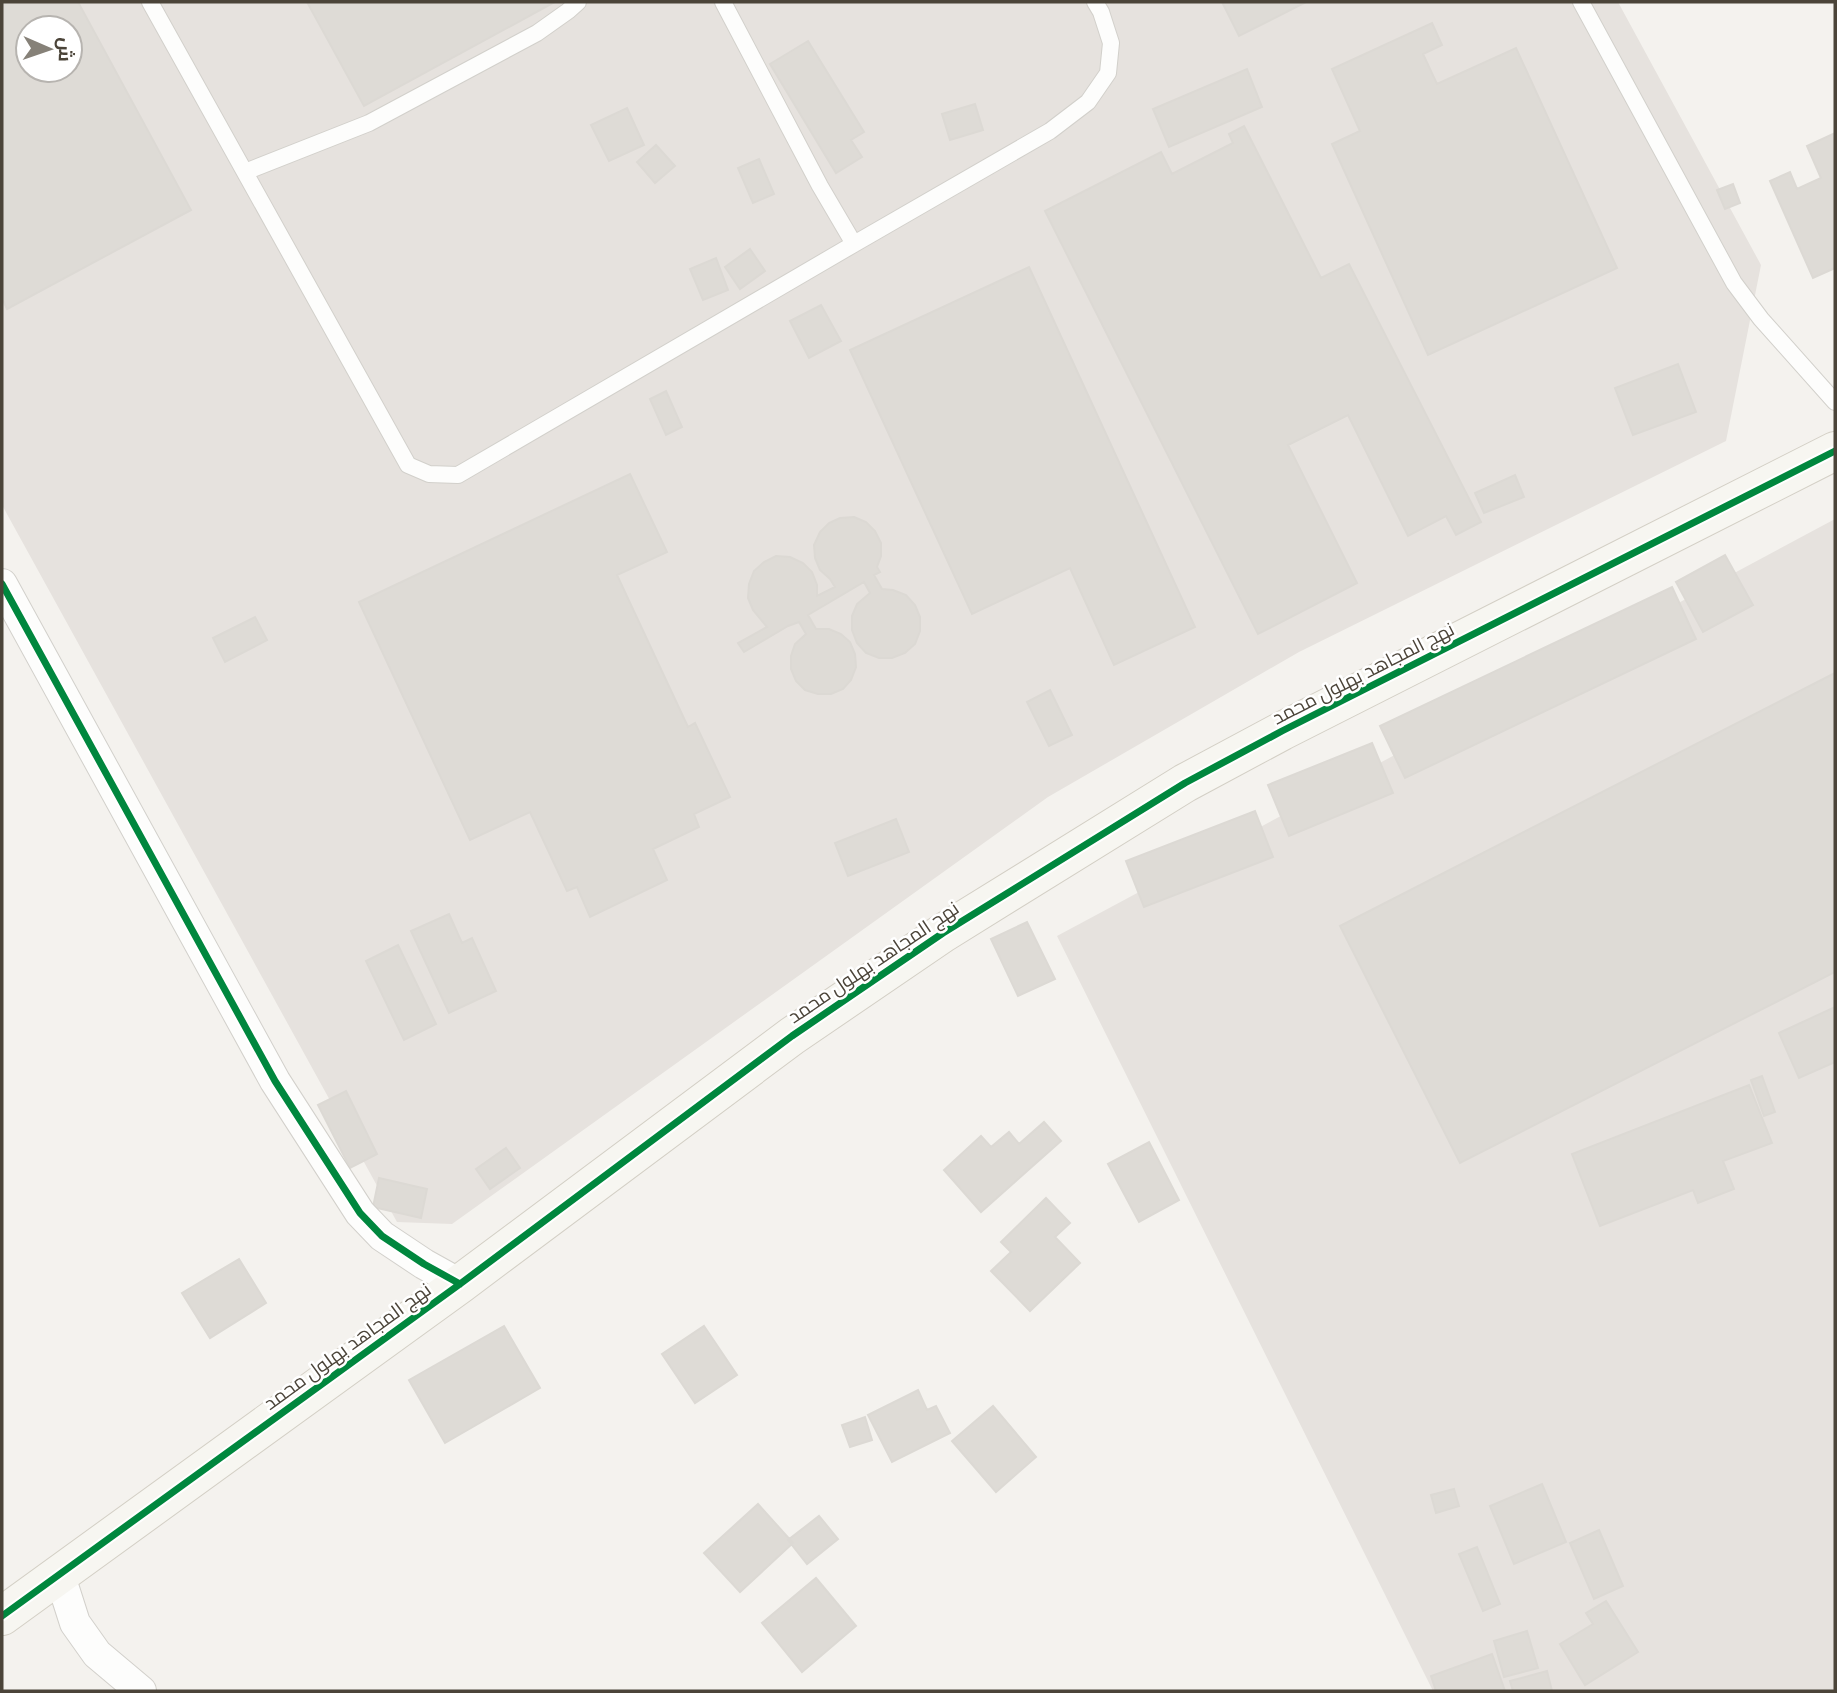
<svg xmlns="http://www.w3.org/2000/svg" width="1837" height="1693" viewBox="0 0 1837 1693" font-family="'Titillium Web',Cairo,sans-serif">
  <style>
    .industrial { fill: #e6e2de; fill-rule: evenodd }
    .building { fill: #dedbd6; stroke: #dcd9d4; stroke-width: 2; fill-rule: evenodd }
    .lines { fill: none; stroke-linecap: round; stroke-linejoin: round }
    .lane-casing { stroke: #d2d0cb; stroke-width: 18 }
    .street-casing { stroke: #d2d0cb; stroke-width: 32 }
    .secondary-casing { stroke: #d3cfc5; stroke-width: 40 }
    .lane { stroke: #fdfdfc; stroke-width: 16 }
    .street { stroke: #fdfdfc; stroke-width: 30 }
    .secondary { stroke: #f7f6f1; stroke-width: 38 }
    .cycleway-casing { stroke: #fff; stroke-width: 11 }
    .cycleway { stroke: #00873e; stroke-width: 7 }
    .labels { text-anchor: middle; stroke-width: 5; stroke-linejoin: round; paint-order: stroke }
    .street-label { font-size: 19px; fill: #4b4439; stroke: #fff }
  </style>
  <rect width="100%" height="100%" fill="#f4f2ee"/>
  <path class="industrial" d="M2 2H1618L1761 265 1726 441 1299 652 1048 797 452 1224 397 1222 2 505ZM28 28H70V70H28Z
    M1835 519V1691H1433L1057 936Z"/>
  <path class="building" d="M2 2H78L191 210 7 309 2 298ZM28 28H70V70H28Z
    M307 2H552L553 3 364 106Z
    M1222 2H1306L1239 36Z
    M1432 23 1442 45 1423 54 1437 84 1516 48 1617 268 1428 355 1332 144 1360 131 1332 69Z
    M808 41 864 132 851 140 862 157 836 173 770 64Z
    M1247 69 1262 107 1169 147 1153 109Z
    M975 104 983 130 950 140 942 114Z
    M627 108 644 145 609 161 591 125Z
    M1244 126 1321 278 1349 264 1481 522 1456 535 1446 516 1408 536 1348 415 1288 445 1357 583 1258 634 1045 211 1161 152 1172 174 1233 143 1229 134Z
    M1835 133V268L1813 278 1770 181 1790 172 1797 189 1821 178 1807 146Z
    M656 145 675 166 655 183 637 162Z
    M759 159 774 194 753 203 738 168Z
    M1733 184 1740 203 1725 209 1717 190Z
    M750 249 765 271 740 289 725 267Z
    M716 258 728 290 703 300 690 269Z
    M1029 267 1195 627 1114 665 1070 568 972 614 850 350Z
    M821 305 841 341 809 358 790 321Z
    M1678 364 1696 412 1633 435 1615 388Z
    M666 391 682 427 666 435 650 399Z
    M630 474 667 552 617 575 688 727 695 723 730 797 694 814 699 827 653 849 667 880 590 917 577 887 567 891 530 812 470 840 359 602Z
    M1515 475 1524 497 1484 513 1475 493Z
    M854 517 866 522 875 531 881 543V556L877 567 880 572 874 575 882 589 893 590 906 595 915 605 920 617V631L915 644 905 653 892 658H879L866 653 857 643 852 630V616L857 604 870 593 864 582 808 615 816 629H829L841 634 850 642 855 654 856 667 851 680 843 689 831 694H818L805 690 796 681 791 669V656L795 644 806 634 799 622 788 626 744 652 738 643 767 627 753 610 748 598 749 584 754 571 764 562 776 556 790 557 803 563 812 572 817 585V596L835 587 830 579 820 570 815 558 814 545 820 532 829 523 840 518Z
    M1725 555 1753 605 1703 632 1676 582Z
    M1672 587 1696 639 1405 778 1380 726Z
    M255 617 267 640 225 662 213 638Z
    M1835 673V972L1460 1163 1340 926Z
    M1050 690 1072 735 1049 746 1027 702Z
    M1372 743 1393 793 1289 836 1268 785Z
    M1255 811 1273 857 1144 907 1126 861Z
    M896 819 909 852 848 876 835 843Z
    M449 914 462 943 472 938 496 991 449 1013 411 931Z
    M1027 922 1055 979 1018 996 991 939Z
    M398 945 436 1024 404 1040 366 961Z
    M1835 1007V1062L1799 1078 1779 1033Z
    M1762 1076 1775 1112 1764 1116 1751 1080Z
    M1749 1085 1772 1143 1723 1161 1734 1189 1698 1203 1693 1190 1600 1226 1572 1154Z
    M346 1091 377 1154 350 1168 318 1105Z
    M1044 1122 1061 1141 981 1212 944 1170 981 1136 991 1147 1009 1132 1019 1144Z
    M1149 1142 1179 1200 1139 1222 1108 1164Z
    M506 1148 520 1168 490 1189 476 1169Z
    M379 1178 427 1189 421 1218 373 1207Z
    M1046 1198 1070 1223 1055 1237 1080 1263 1030 1311 991 1271 1011 1252 1001 1242Z
    M239 1259 266 1303 210 1338 182 1293Z
    M504 1326 540 1388 445 1443 409 1380Z
    M704 1326 737 1375 695 1403 662 1354Z
    M918 1390 927 1410 936 1406 950 1433 892 1462 868 1415Z
    M993 1406 1036 1457 996 1492 952 1441Z
    M865 1417 872 1440 850 1447 842 1425Z
    M1542 1484 1566 1542 1514 1564 1490 1506Z
    M1454 1489 1459 1506 1436 1513 1431 1495Z
    M758 1504 793 1543 740 1592 704 1553Z
    M819 1516 838 1539 807 1564 788 1540Z
    M1599 1530 1623 1586 1594 1599 1570 1543Z
    M1477 1547 1500 1604 1483 1611 1459 1554Z
    M816 1578 856 1626 802 1672 762 1623Z
    M1606 1601 1638 1652 1585 1685 1560 1644 1593 1624 1586 1613Z
    M1527 1631 1538 1668 1504 1677 1494 1641Z
    M1492 1654 1505 1691H1436L1431 1676Z
    M1547 1671 1552 1691H1513L1510 1681Z"/>
  <g class="lines">
    <defs>
      <path id="lane" d="M150 2 408 465 429 474 458 475 854 244 820 186 723 2
        M1581 2 1734 283 1761 319 1835 402
        M245 172 369 123 537 33 568 11 578 2
        M854 244 1050 131 1088 102 1108 73 1111 43 1101 12 1095 2"/>
      <path id="street" d="M2 584 275 1081 360 1213 382 1236 424 1264 460 1284
        M59 1573 75 1623 97 1654 141 1691"/>
      <path id="secondary" d="M2 1616 460 1284 792 1036 943 933 1185 783 1282 731 1835 451"/>
    </defs>
    <use href="#lane" class="lane-casing"/>
    <use href="#street" class="street-casing"/>
    <use href="#secondary" class="secondary-casing"/>
    <use href="#lane" class="lane"/>
    <use href="#street" class="street"/>
    <use href="#secondary" class="secondary"/>
    <defs>
      <path id="cycleway" d="M2 584 275 1081 360 1213 382 1236 424 1264 460 1284
        M2 1616 460 1284 792 1036 943 933 1185 783 1282 731 1835 451"/>
    </defs>
    <use href="#cycleway" class="cycleway-casing"/>
    <use href="#cycleway" class="cycleway"/>
  </g>
  <g class="labels">
    <g class="street-label">
      <text transform="translate(1363 673) rotate(-27)" y="7">نهج المجاهد بهلول محمد</text>
      <text transform="translate(873 962) rotate(-34)" y="7">نهج المجاهد بهلول محمد</text>
      <text transform="translate(347 1346) rotate(-36)" y="7">نهج المجاهد بهلول محمد</text>
    </g>
  </g>
  <rect width="1837" height="1693" fill="none" stroke="#4b4439" stroke-width="7"/>
  <g transform="translate(49 49) rotate(92)"><circle r="33" fill="#ffffff" stroke="#b7b4b0" stroke-width="2"/>
  <path d="M0-5L12 26L0 18L-12 26Z" fill="#868178"/>
  <text y="-10" font-size="19" font-weight="bold" text-anchor="middle" fill="#4b4439">ش</text>
  </g>
</svg>
